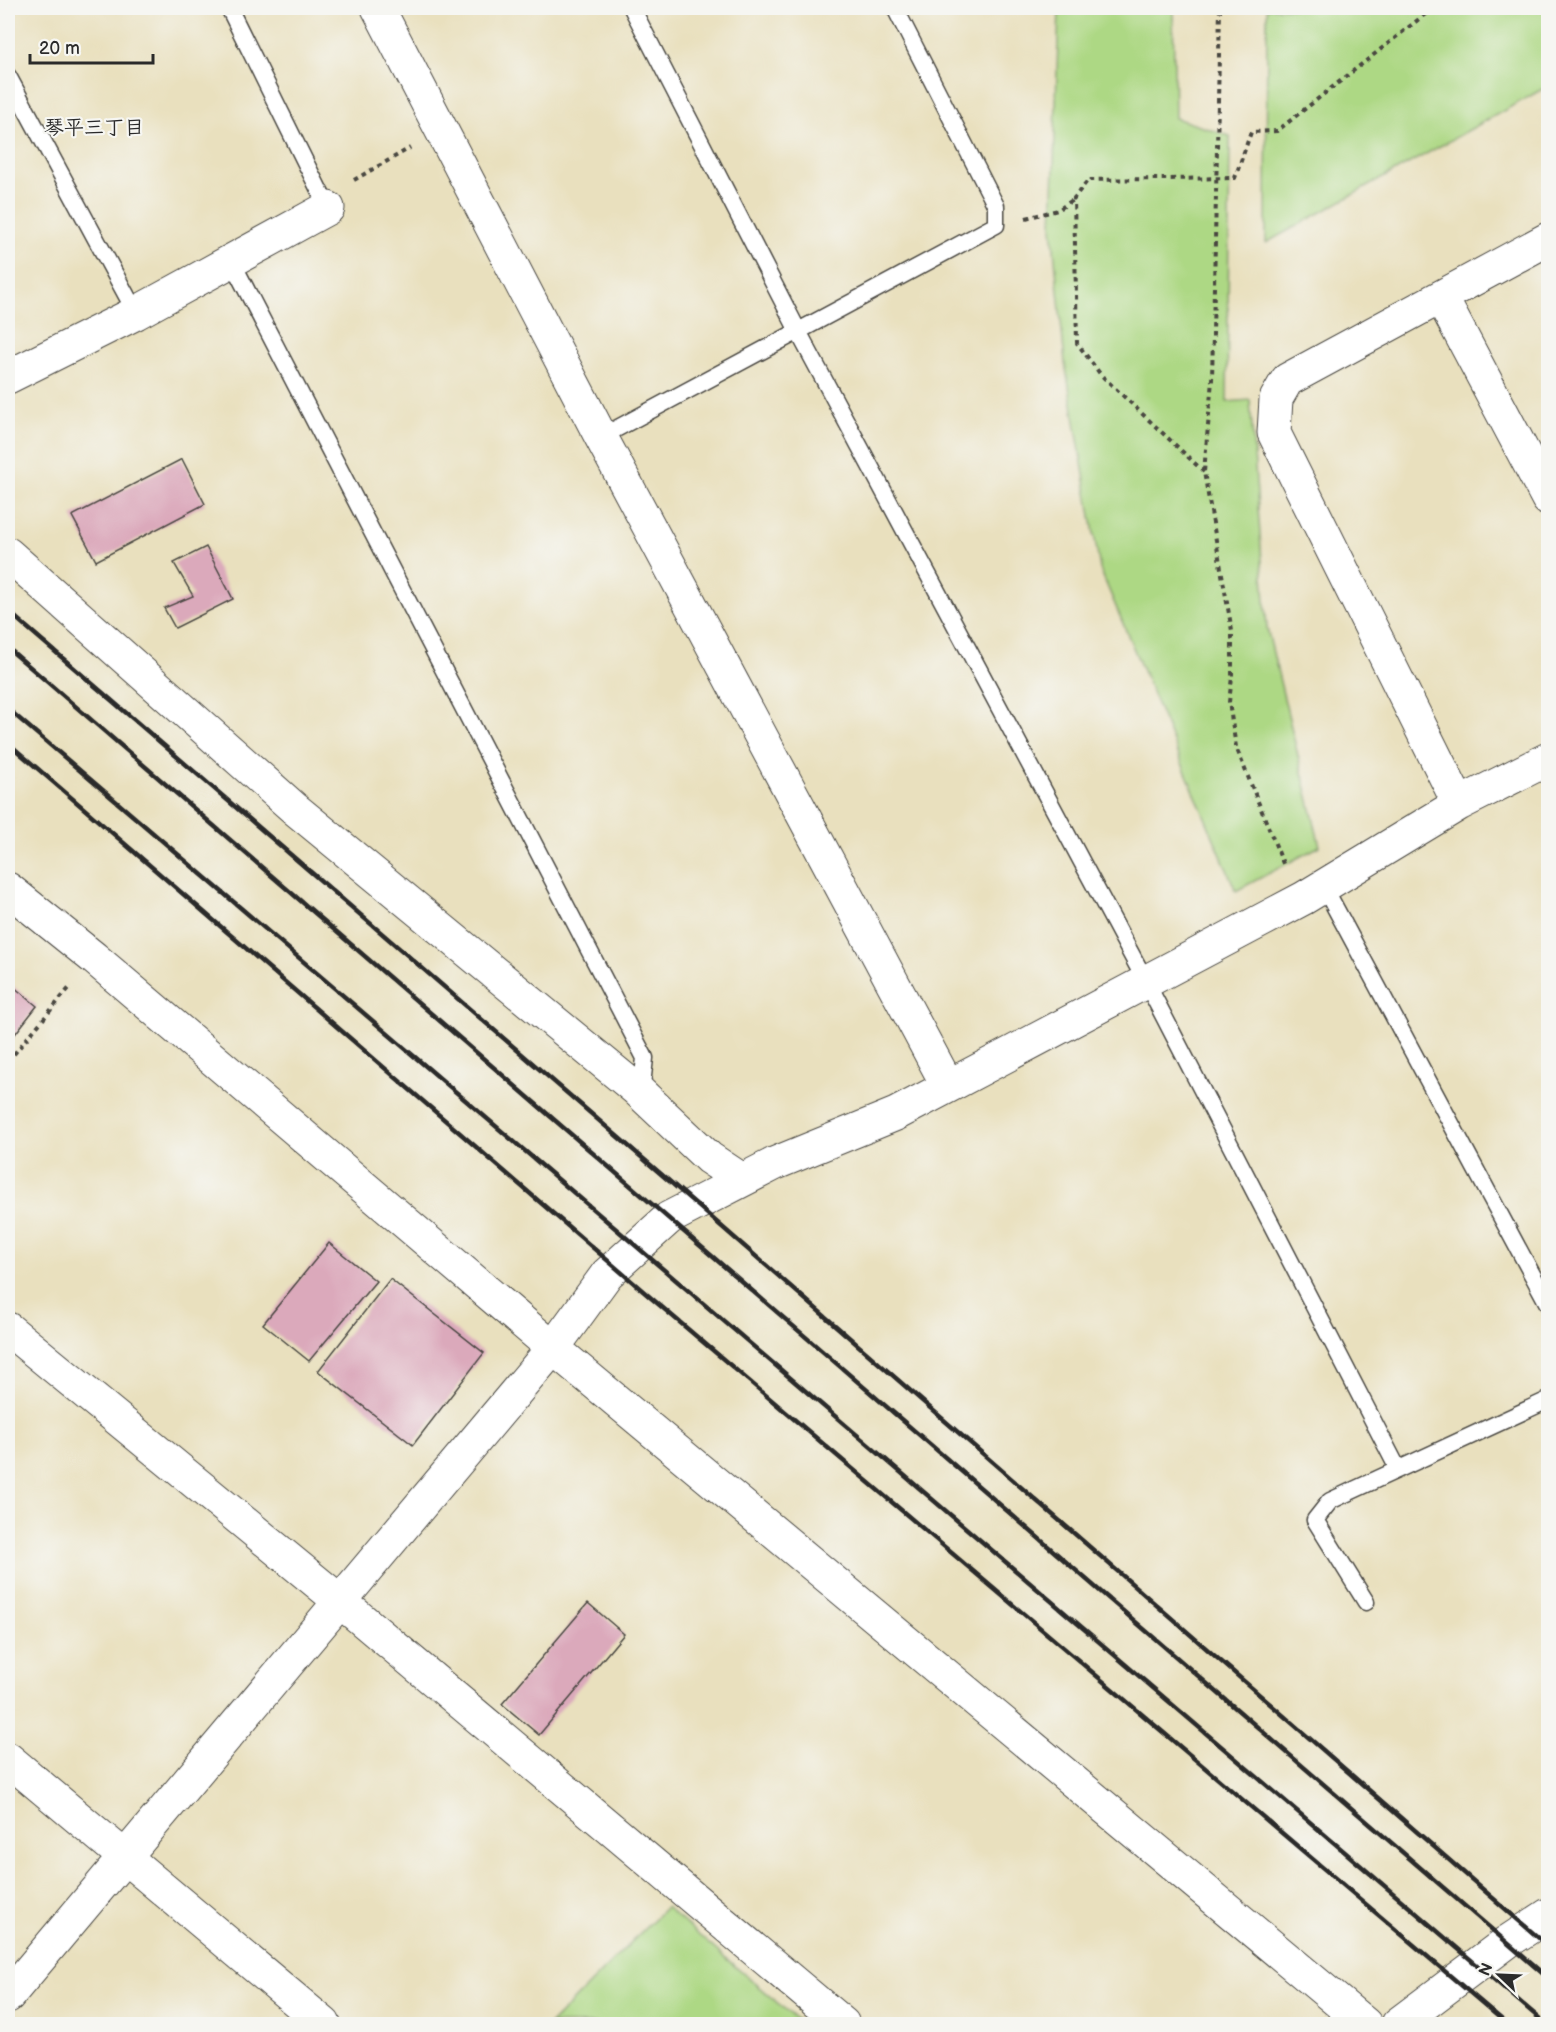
<svg xmlns="http://www.w3.org/2000/svg" width="1556" height="2032" viewBox="0 0 1556 2032" font-family="'Balsamiq Sans','Klee One',sans-serif">
  <style>
    .green { fill: #add884; stroke: #6c8258; stroke-width: 1.5 }
    .building { fill: #dba9bb }
    .lines { fill: none; stroke-linecap: round; stroke-linejoin: round }
    .service-casing { stroke: #484641; stroke-width: 19 }
    .minor-casing { stroke: #484641; stroke-width: 35 }
    .path { stroke: #484641; stroke-width: 4; stroke-dasharray: 4.5 4.5; stroke-linecap: butt }
    .service { stroke: #fff; stroke-width: 16 }
    .minor { stroke: #fff; stroke-width: 33 }
    .rail { stroke: #2b2b2b; stroke-width: 4.5 }
    .labels { text-anchor: middle; stroke-width: 4.5; stroke-linejoin: round; paint-order: stroke }
    .neighbourhood-label { font-size: 20px; font-weight: bold; fill: #2b2b2b; stroke: #f6f6f2 }
  </style>
  <rect width="100%" height="100%" fill="#f6f6f2"/>
  <filter id="ink" filterUnits="userSpaceOnUse"><feTurbulence type="fractalNoise" baseFrequency=".0167" numOctaves="2"/><feDisplacementMap in="SourceGraphic" scale="12" xChannelSelector="R" yChannelSelector="G"/><feConvolveMatrix kernelMatrix="1 2 1 2 8 2 1 2 1" color-interpolation-filters="sRGB"/></filter>
  <filter id="wash" filterUnits="userSpaceOnUse"><feTurbulence type="fractalNoise" baseFrequency=".008" numOctaves="4" result="noise"/><feDisplacementMap in="SourceGraphic" scale="24" xChannelSelector="R" yChannelSelector="G"/><feGaussianBlur stdDeviation="1.35" result="paint"/><feColorMatrix in="noise" values="0 0 0 0 0 0 0 0 0 0 0 0 0 0 0 0 0 1.4 0 .05"/><feComposite in="paint" operator="in"/></filter>
  <g filter="url(#wash)">
    <rect width="100%" height="100%" fill="#e9e0be"/>
    <path class="green" d="M1059 8H1173L1175 118 1230 136 1227 402 1250 400 1267 628 1320 846 1236 891 1100 569 1065 363 1052 228Z
      M1267 8H1548V86L1266 243Z
      M666 1907 802 2024H550Z"/>
    <g id="blocks">
      <path class="building" d="M182 459 205 504 96 561 72 516Z
        M206 547 233 599 175 628 164 608 193 596 174 563Z
        M8 982 37 1006 8 1043Z
        M329 1243 376 1281 309 1361 263 1324Z
        M390 1279 484 1353 413 1445 318 1371Z
        M588 1603 624 1634 539 1735 502 1704Z"/>
    </g>
  </g>
  <g filter="url(#ink)">
    <use href="#blocks" fill-opacity="0" stroke="#484641" stroke-width="1.5"/>
    <g class="lines">
      <defs>
        <path id="service" d="M229 8 328 208
          M632 8 799 333 1145 980 1398 1469
          M8 76 136 313
          M232 262 645 1058 641 1094
          M601 437 996 225V206L895 8
          M1323 885 1548 1304
          M1366 1602 1315 1520 1330 1501 1548 1400"/>
        <path id="minor" d="M378 8 601 437 948 1086
          M1441 297 1548 499
          M8 377 136 313 328 208
          M8 554 295 809 636 1089 709 1158 742 1180
          M1459 804 1274 433 1276 399 1287 380 1548 239
          M8 889 94 958 553 1348 1365 2024
          M8 1329 341 1602 843 2024
          M8 1759 324 2024
          M8 1996 553 1348 607 1274 669 1218 776 1163 896 1114 1304 898 1459 804 1548 759
          M1398 2024 1507 1942 1548 1915"/>
      </defs>
      <use href="#service" class="service-casing"/>
      <use href="#minor" class="minor-casing"/>
      <path class="path" d="M1220 8 1212 380 1204 472 1232 631V677L1229 702 1236 747 1284 866
        M354 180 410 148
        M1026 218 1058 210 1074 199
        M1204 472 1101 375 1077 343 1074 198 1088 180 1235 178 1251 132 1277 131 1433 8
        M8 1061 71 986"/>
      <use href="#service" class="service"/>
      <use href="#minor" class="minor"/>
      <path class="rail" d="M8 611 697 1205 1548 1946
        M8 648 1548 1978
        M8 709 1546 2024
        M8 743 650 1297 1507 2024"/>
    </g>
  </g>
  <g class="labels">
    <g class="neighbourhood-label">
      <text x="94" y="134">琴平三丁目</text>
    </g>
  </g>
  <rect width="1556" height="2032" fill="none" stroke="#f6f6f2" stroke-width="30"/>
  <g transform="translate(1499 1975) rotate(293)" stroke="#f6f6f2" stroke-width="4.5" paint-order="stroke">
  <path d="M0-4.5L10 22L0 15L-10 22Z" fill="#2b2b2b"/>
  <text y="-9" font-size="16" font-weight="bold" text-anchor="middle" fill="#2b2b2b">N</text>
  </g>
  <path d="M30 54v9h123v-9" fill="none" stroke="#2b2b2b" stroke-width="3"/>
  <text x="39" y="54" font-size="18" fill="#2b2b2b" stroke="#f6f6f2" stroke-width="4.5" paint-order="stroke">20 m</text>
</svg>
